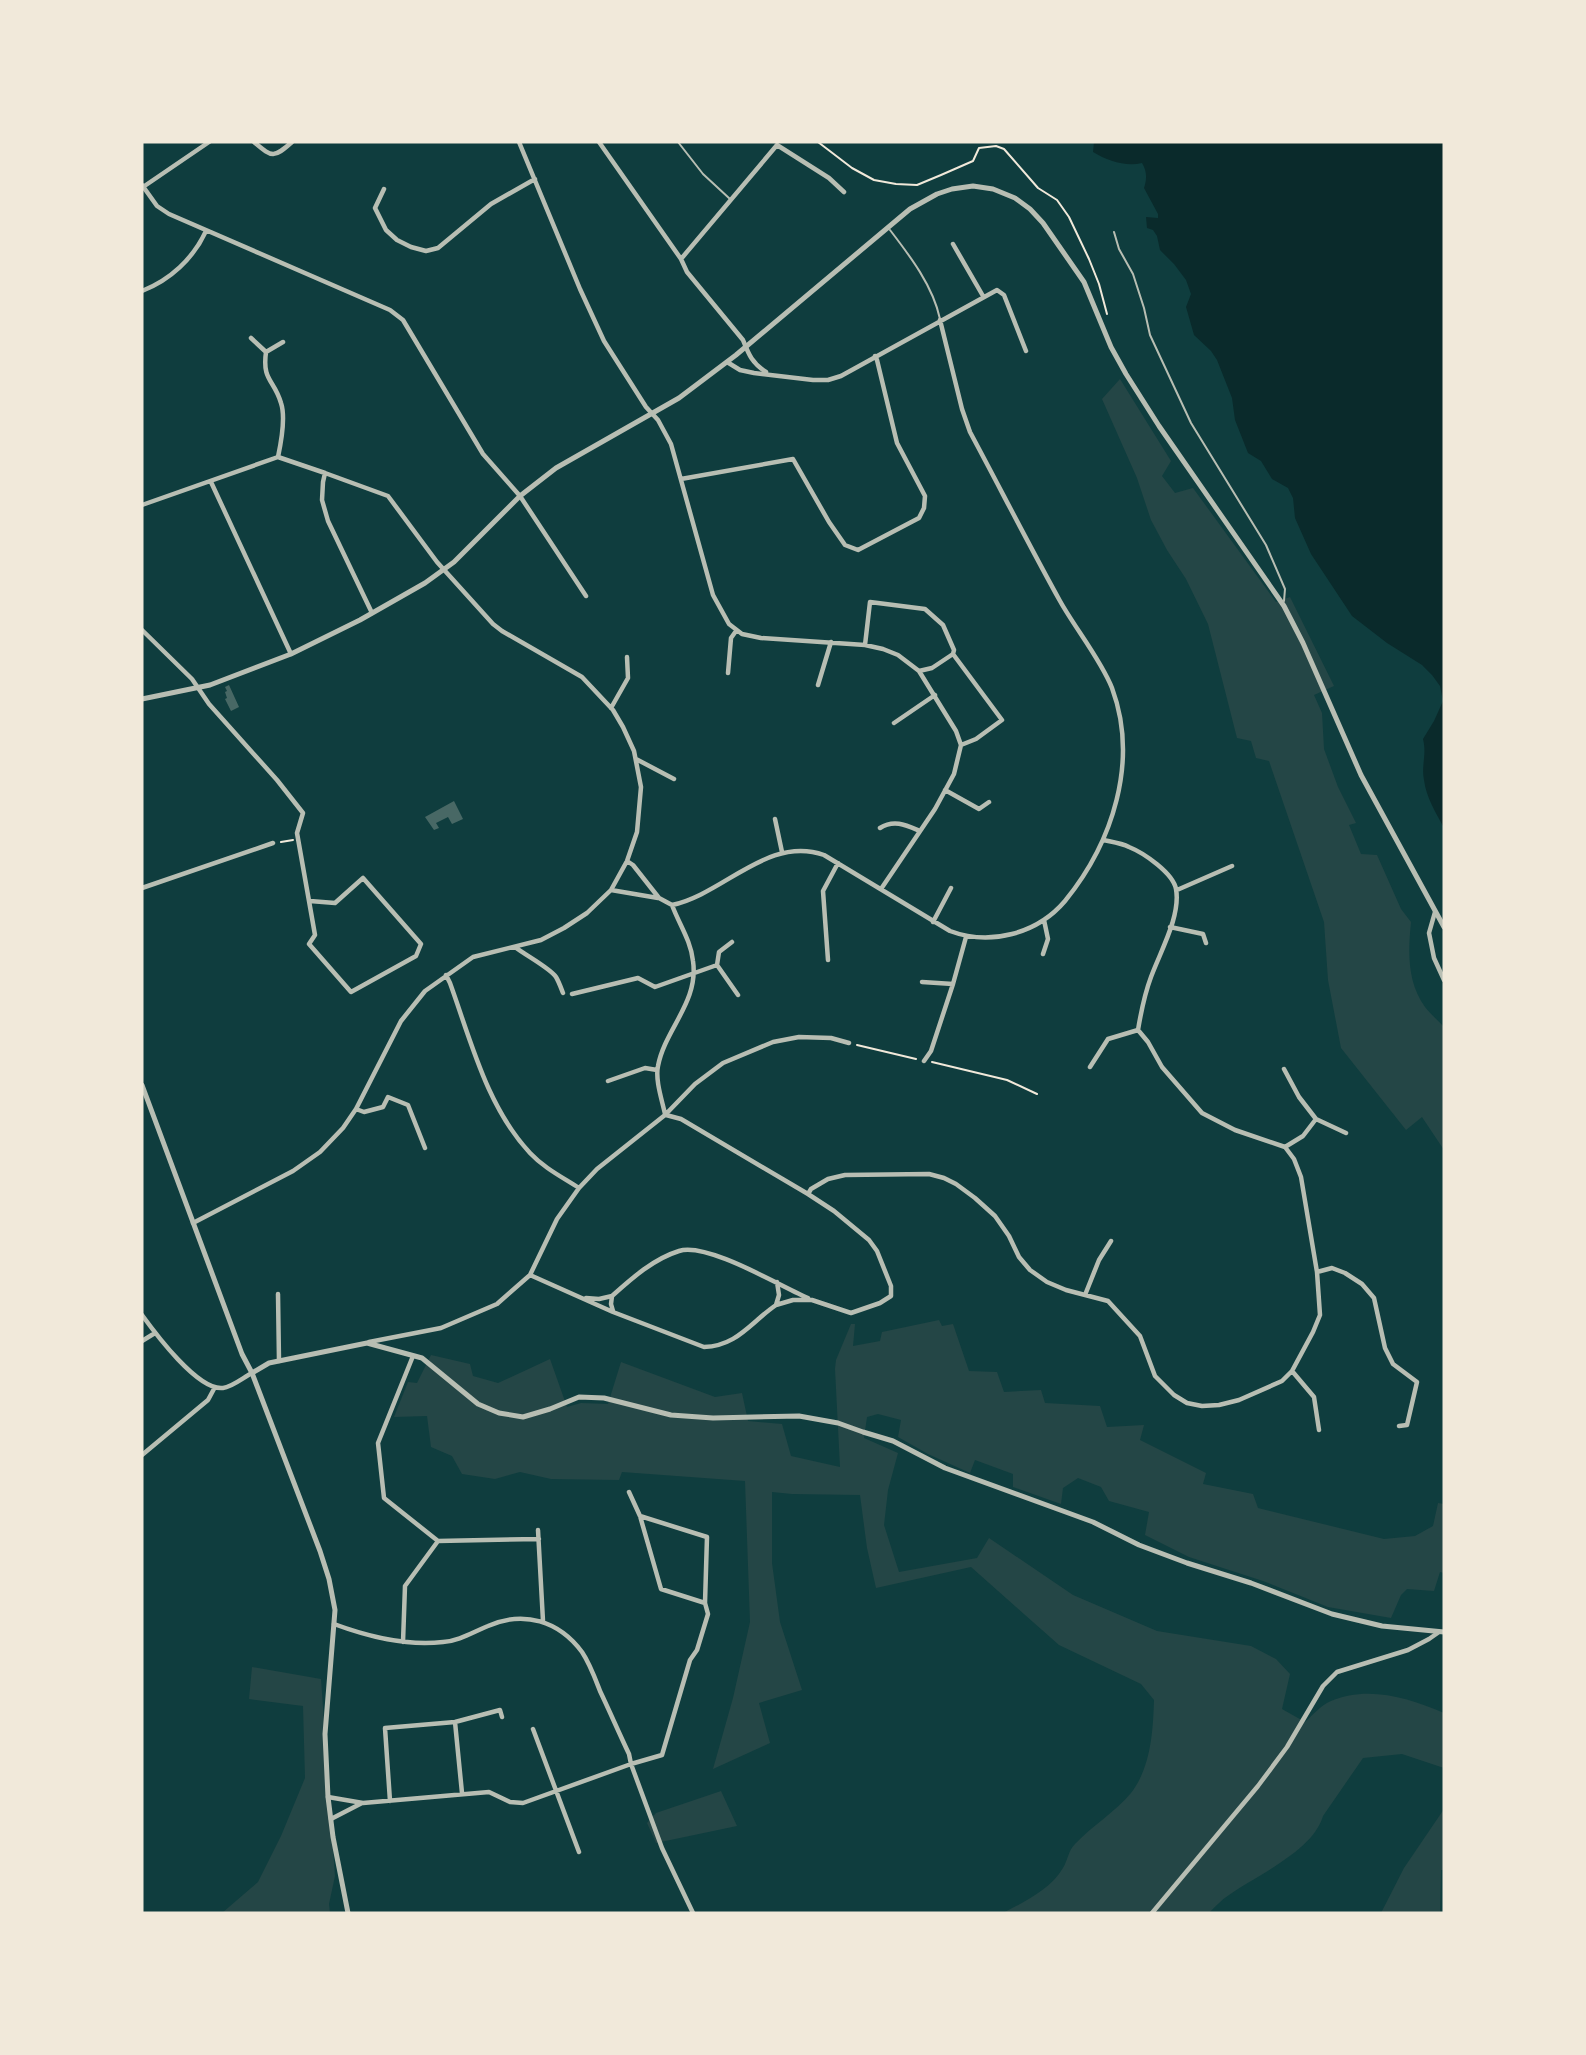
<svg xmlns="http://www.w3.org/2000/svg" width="1586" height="2055" viewBox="0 0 1586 2055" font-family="Quicksand,sans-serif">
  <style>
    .green { fill: #244646 }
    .water { fill: #0a2a2b }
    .building { fill: #486865 }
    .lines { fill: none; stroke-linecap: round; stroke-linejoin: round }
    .path { stroke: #f1e9da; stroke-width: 2 }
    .service { stroke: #b8beb3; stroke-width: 2 }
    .minor { stroke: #b8beb3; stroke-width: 4.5 }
    .tertiary { stroke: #b8beb3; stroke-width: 5 }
  </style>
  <rect width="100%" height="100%" fill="#0f3d3e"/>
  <path class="green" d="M1120 379 1171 461 1162 476 1175 493 1193 488 1276 602 1290 597 1334 686 1314 695 1322 713 1324 749 1338 787 1356 823 1349 825 1361 854 1377 855 1401 909 1411 922C1408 952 1407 982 1425 1007 1430 1014 1438 1020 1444 1027V1150L1422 1117 1406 1130 1341 1048 1328 980 1324 922 1269 761 1256 758 1251 741 1237 738 1208 624 1186 579 1167 550 1151 520 1137 478 1102 399Z
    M939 1320 942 1326 953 1324 969 1371 997 1372 1004 1392 1041 1390 1045 1403 1100 1406 1107 1427 1144 1425 1140 1440 1206 1473 1203 1484 1253 1494 1258 1508 1384 1539 1415 1536 1433 1526 1438 1503 1444 1504V1573L1440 1572 1434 1591 1407 1589 1401 1595 1391 1618 1328 1607 1263 1581 1189 1557 1145 1535 1149 1512 1109 1501 1101 1487 1078 1478 1063 1488 1061 1504 1013 1487V1474L975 1460 970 1473 928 1454 898 1437 901 1420 878 1414 867 1417 864 1438 898 1453 888 1490 884 1525 899 1572 977 1558 989 1538 1073 1595 1157 1631 1251 1646 1276 1659 1290 1674 1282 1709 1305 1722C1313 1715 1321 1705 1331 1701 1368 1685 1409 1698 1444 1713V1768L1402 1754 1363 1758 1323 1816C1313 1851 1257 1875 1229 1895 1221 1900 1215 1907 1209 1913H1003C1024 1902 1051 1889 1063 1868 1068 1860 1068 1851 1075 1844 1092 1826 1115 1812 1131 1793 1151 1767 1153 1731 1154 1700L1141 1684 1059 1645 971 1567 876 1588 867 1548 860 1495 792 1494 772 1492V1563L780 1622 802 1690 759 1703 770 1743 713 1769 733 1698 750 1622 745 1481 622 1472 619 1480 551 1479 520 1472 495 1479 462 1474 452 1456 431 1447 427 1416 394 1417 408 1382 417 1383 431 1355 470 1364 473 1376 498 1383 550 1359 567 1407 581 1403 608 1404 621 1362 715 1397 742 1393 748 1421 782 1424 791 1456 840 1467 835 1369 836 1360 851 1324H855L853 1346 880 1341 882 1332Z
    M252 1667 321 1679 335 1876 329 1904 330 1913H222L258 1882 281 1836 305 1778 303 1706 249 1699Z
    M721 1791 737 1826 656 1843 647 1823 656 1813Z
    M1444 1809V1870H1441L1440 1913H1381L1404 1868Z"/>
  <path class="water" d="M1094 142H1444V828C1436 813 1426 797 1424 780 1421 765 1427 755 1423 739L1434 721 1443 701 1440 686 1432 675 1422 665 1387 643 1352 616 1311 554 1295 518 1293 498 1288 488 1272 479 1261 461 1248 453 1235 420 1232 398 1217 360 1211 351 1194 335 1186 307 1191 294 1186 280 1174 264 1160 250 1157 236 1153 230 1147 228 1146 217 1158 218V214L1144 188C1147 179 1147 171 1142 163 1126 167 1108 161 1093 152Z"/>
  <path class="building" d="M229 685 239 707 231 711 225 699 227 698 225 692 227 691 225 687Z
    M454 801 463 819 452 824 448 817 436 823 439 828 434 830 425 817Z"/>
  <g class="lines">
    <path class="path" d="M818 142 852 168 874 180 896 184 917 185 941 175 973 161 979 148 996 146 1004 149 1038 188 1057 200 1069 217 1089 259 1099 284 1107 314
      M281 842 293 840
      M857 1045 916 1059
      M932 1062 1007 1080 1037 1094"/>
    <path class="service" d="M678 142 703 174 730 199
      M890 230C910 256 933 286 940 319
      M1114 232 1119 249 1133 274 1144 308 1150 335 1191 423 1266 545 1285 589 1284 601"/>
    <path class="minor" d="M254 142C272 157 273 159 292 142
      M519 142 580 289 604 341 646 407 658 420 671 444 713 595 729 624 742 634 761 638 865 645 883 649 898 655 919 671 956 731 961 745 954 774 935 809 881 889
      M599 142 681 259 687 272 743 340C749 355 752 363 766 372
      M142 185 157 206 169 214 390 310 403 320 483 454 520 496 586 596
      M143 187 209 142
      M384 189 375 208 386 230 397 240 411 247 426 251 438 248 491 204 535 179
      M953 244 983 296
      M681 259 777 145 829 178 844 192
      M142 291C170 280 193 259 206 231
      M251 338 266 352 283 342
      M266 352C262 381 274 379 281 403 286 418 281 443 278 457L325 473
      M727 362 740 370 754 373 813 380H828L841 376 997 290 1004 295 1026 351
      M681 479 793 459 829 522 845 545 858 550 919 518 924 508 925 496 897 443 877 360 875 356
      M211 482 291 654
      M142 505 278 457
      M142 630 192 679 209 704 277 780 303 813 297 833 315 935 309 944 351 992 416 956 421 944 363 878 335 903 310 901
      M865 645 870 602 925 609 943 625 954 650 953 654 932 668 919 671
      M953 654 1002 720 976 739 961 745
      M728 673 731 638 736 631
      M818 685 831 642
      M611 708 628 678 627 657
      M894 723 935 695
      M636 759 674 779
      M945 790 979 809 989 802
      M775 819 782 852
      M880 828C894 819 906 825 920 831
      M627 861 633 865 659 898 672 905C724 894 768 835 824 855L950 931C990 946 1037 934 1065 901 1113 842 1139 761 1112 688 1101 660 1075 628 1060 601 1029 545 1000 488 970 432L962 409 940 320
      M142 888 273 843
      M611 890 658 898
      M1177 890 1232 866
      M1435 912 1429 933 1434 958 1444 980
      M933 922 951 888
      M1170 927 1203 934 1206 943
      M515 947C525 955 550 968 556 977 559 982 561 988 563 993
      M1043 954 1048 939 1044 920
      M828 960 823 891 838 863
      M717 965 719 952 732 942
      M446 975 450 983C471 1041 487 1107 530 1153 544 1168 562 1177 579 1188
      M922 982 953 984
      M572 994 638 978 655 987 717 965 738 995
      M924 1061 931 1051 953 984 966 937
      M1090 1067 1108 1039 1138 1030
      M1284 1069 1299 1097 1316 1119 1303 1136 1285 1147
      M608 1081 645 1068 657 1070
      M356 1109 364 1112 383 1107 388 1097 408 1105 425 1148
      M665 1114C662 1100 655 1080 658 1066 665 1029 699 1002 693 961 691 941 679 924 672 905
      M666 1115 681 1119 808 1194 834 1211 869 1240 877 1251 891 1286V1296L880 1303 851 1313 812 1300H793L776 1305
      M1316 1119 1346 1133
      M808 1194 811 1189 828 1179 845 1175 929 1174 944 1178 956 1184 975 1198 995 1216 1009 1236 1019 1257 1030 1270 1047 1282 1066 1290 1108 1301 1140 1336 1155 1376 1174 1395 1187 1403 1202 1406 1219 1405 1239 1400 1282 1381 1292 1371 1313 1332 1320 1315 1317 1272 1301 1177 1294 1159 1285 1147 1235 1130 1202 1113 1162 1067 1148 1042 1138 1030C1141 1012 1145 993 1151 977 1160 952 1181 916 1176 889 1173 873 1144 853 1129 847 1121 843 1112 842 1103 840
      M193 1223 293 1171 320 1152 343 1128 356 1109 401 1021 425 991 473 957 541 940 564 928 587 913 611 890 627 861 637 832 641 787 634 751 623 727 613 710 582 677 502 631 493 624 437 562 388 496 325 473 323 482 322 500 328 521 372 613
      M1317 1272 1332 1268 1345 1273 1362 1284 1374 1298 1385 1348 1393 1364 1417 1382 1407 1425 1399 1426
      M530 1275 613 1312 704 1347C737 1346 750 1323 776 1305L779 1295 777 1282
      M278 1294 279 1361
      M1085 1295 1099 1260 1111 1241
      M586 1298 599 1299 612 1296
      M613 1311 611 1304 612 1296C631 1279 653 1259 679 1251 707 1242 780 1286 808 1298
      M142 1315C155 1333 198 1391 223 1388 232 1387 244 1377 252 1373
      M142 1341 155 1333
      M369 1342 441 1328 497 1304 530 1275 557 1219 579 1188 597 1169 665 1115 695 1084 723 1063 773 1042 799 1037 831 1038 849 1043
      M413 1356 378 1443 384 1498 438 1541
      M1292 1371 1314 1397 1319 1430
      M142 1455 208 1400 215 1387
      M629 1492 640 1516 661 1589 705 1603
      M538 1530 543 1621
      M438 1541 539 1539
      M334 1624C369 1637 405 1646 443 1642 459 1641 473 1632 488 1626 524 1610 559 1621 582 1652 590 1664 595 1678 600 1691 610 1712 619 1733 629 1754L631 1764 662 1848 693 1913
      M403 1642 405 1586 438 1541
      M455 1722 462 1793
      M533 1729 579 1852
      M328 1797 363 1803 489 1792 510 1802 523 1803 631 1764 662 1755 690 1660 697 1650 708 1614 705 1603 707 1537 640 1516
      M390 1801 385 1728 455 1722 500 1710 502 1717
      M331 1819 362 1803
      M1152 1913 1258 1786 1287 1747 1323 1686 1337 1672 1408 1650 1429 1639 1439 1632"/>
    <path class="tertiary" d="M142 699 210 685 291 654 360 620 425 583 454 562 520 496 556 468 679 398 736 355 910 209 937 194 952 189 973 186 993 189 1015 198 1030 209 1043 223 1084 282 1111 347 1126 374 1159 426 1284 606 1303 643 1361 775 1444 927
      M142 1085 242 1354 252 1373 320 1551 329 1579 335 1610 325 1734 328 1797 333 1837 348 1913
      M252 1373 269 1363 367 1343 422 1358 478 1404 499 1413 523 1417 550 1409 579 1397 604 1398 671 1415 713 1418 799 1416 838 1423 863 1432 893 1441 945 1468 1093 1522 1139 1545 1187 1563 1251 1583 1332 1614 1382 1626 1444 1632"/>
  </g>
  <rect width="1586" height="2055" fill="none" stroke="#f1e9da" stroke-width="287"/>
</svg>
